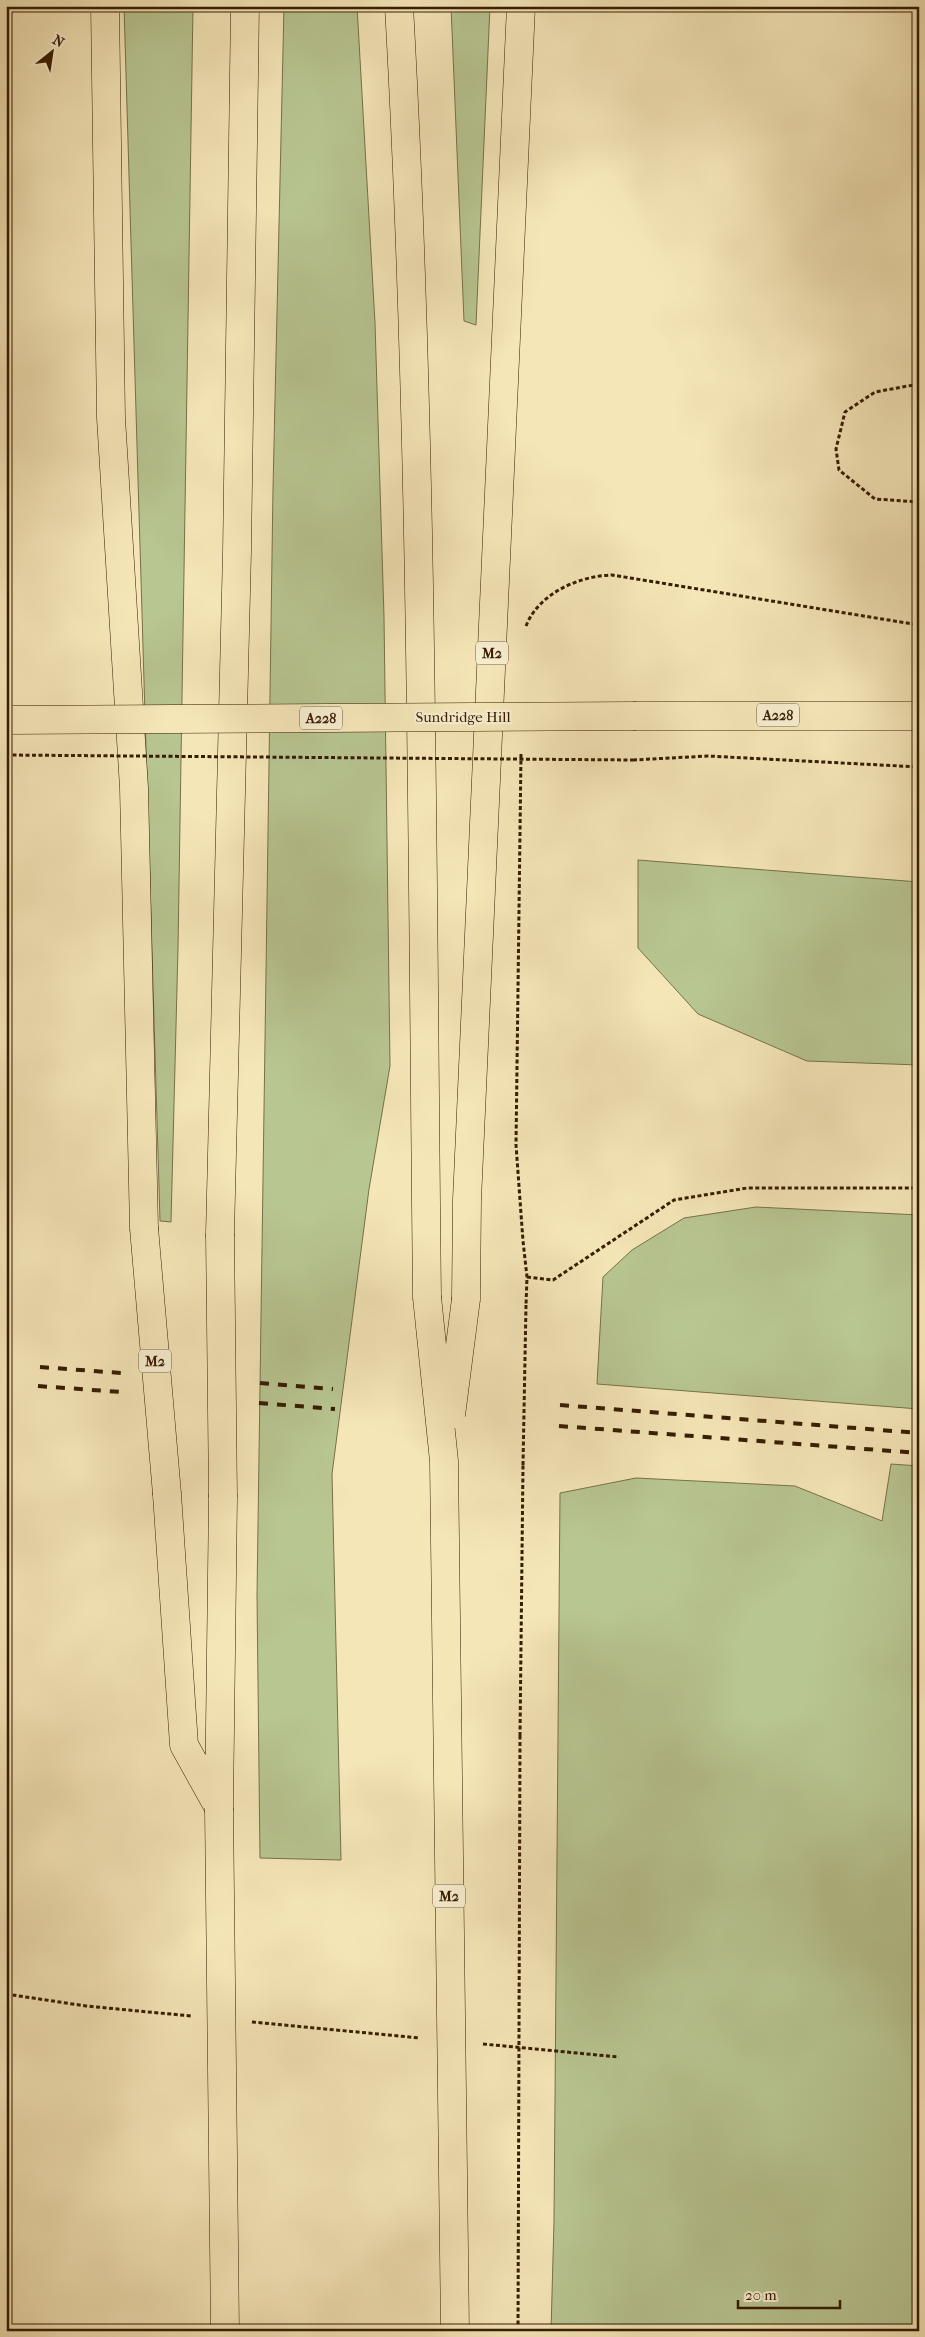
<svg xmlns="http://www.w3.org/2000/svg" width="925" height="2337" viewBox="0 0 925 2337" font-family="'IM FELL French Canon',serif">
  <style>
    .green { fill: #b8c692; stroke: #777149 }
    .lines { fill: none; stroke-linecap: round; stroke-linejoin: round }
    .primary-casing { stroke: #361c00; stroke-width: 29 }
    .motorway-casing { stroke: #361c00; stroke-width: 29 }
    .path { stroke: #361c00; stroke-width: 3; stroke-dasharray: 4 2.5; stroke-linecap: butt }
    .primary { stroke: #f5e6b8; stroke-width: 28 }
    .motorway { stroke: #f5e6b8; stroke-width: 28 }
    .rail { stroke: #361c00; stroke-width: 4; stroke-dasharray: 9 9; stroke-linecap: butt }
    .primary-bridge-casing { stroke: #361c00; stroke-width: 29; stroke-linecap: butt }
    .motorway-bridge-casing { stroke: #361c00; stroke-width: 29; stroke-linecap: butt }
    .path-bridge { stroke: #361c00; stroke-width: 3; stroke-dasharray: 4 2.5; stroke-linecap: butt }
    .primary-bridge { stroke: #f5e6b8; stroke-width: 28 }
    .motorway-bridge { stroke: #f5e6b8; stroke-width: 28 }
    .labels { text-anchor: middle; stroke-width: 4.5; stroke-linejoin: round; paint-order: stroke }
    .shield { fill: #f8efd1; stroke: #705b3f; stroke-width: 1 }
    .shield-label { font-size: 14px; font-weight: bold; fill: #361c00 }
    .street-label { font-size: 15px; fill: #361c00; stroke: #f8efd1 }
  </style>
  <rect width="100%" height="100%" fill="#f5e6b8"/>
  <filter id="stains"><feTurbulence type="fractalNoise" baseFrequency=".004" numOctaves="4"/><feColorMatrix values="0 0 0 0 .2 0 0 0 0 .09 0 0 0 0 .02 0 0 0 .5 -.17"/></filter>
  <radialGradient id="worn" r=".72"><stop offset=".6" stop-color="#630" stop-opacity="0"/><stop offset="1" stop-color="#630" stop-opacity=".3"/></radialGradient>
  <path class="green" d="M124 6H193L178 948 171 1222 160 1221Z
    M284 6H357L375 323 384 617 390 1066 369 1189 332 1474 341 1860 260 1858 257 1595 273 488Z
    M451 6H490L476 325 464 321Z
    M638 860 919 882V1065L807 1061 698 1014 638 948Z
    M756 1207 919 1215V1409L597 1384 603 1277 632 1250 684 1218Z
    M891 1464 919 1466V2330L551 2331 554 2222 560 1493 636 1478 795 1486 882 1521Z"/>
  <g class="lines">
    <defs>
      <path id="primary" d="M636 716H919"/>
      <path id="motorway" d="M105 6 111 418 134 788 144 1228
        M399 6C423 436 422 867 427 1297
        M220 1234 237 552 245 6
        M466 1299 467 1200 521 6
        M167 1494 184 1745 219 1808
        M219 1807 223 1497"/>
    </defs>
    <use href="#primary" class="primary-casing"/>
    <use href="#motorway" class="motorway-casing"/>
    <path class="path" d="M919 384 875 392 845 412 836 449 839 470 875 499 919 502
      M526 626C539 593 579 576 612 575L919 625
      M521 754 516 1145 523 1241 527 1277 526 1305
      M633 760 708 756 919 767
      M527 1277 553 1280 674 1200 747 1188H919
      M520 1736 523 1465
      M6 1994 86 2006 191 2016
      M252 2022 420 2038
      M483 2044 619 2057"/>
    <use href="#primary" class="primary"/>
    <use href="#motorway" class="motorway"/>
    <path class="rail" d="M40 1367 121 1373
      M260 1383 333 1389
      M38 1386 121 1392
      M259 1403 335 1409
      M560 1405 919 1433
      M559 1426 919 1453"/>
    <defs>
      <path id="primary-bridge" d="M6 720 636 716"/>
      <path id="motorway-bridge" d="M144 1228 167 1494
        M220 1234 223 1497
        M427 1297 444 1461 455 2331
        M451 1415 466 1299
        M219 1808 225 2331"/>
    </defs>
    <use href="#primary-bridge" class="primary-bridge-casing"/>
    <use href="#motorway-bridge" class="motorway-bridge-casing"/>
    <path class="path-bridge" d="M6 755 633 760
      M523 1465 526 1305
      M518 2331 520 1736"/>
    <use href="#primary-bridge" class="primary-bridge"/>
    <use href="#motorway-bridge" class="motorway-bridge"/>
  </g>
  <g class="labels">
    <g class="shield">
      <rect x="476" y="641.5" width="32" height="23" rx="4"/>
      <rect x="757" y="703.5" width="42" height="23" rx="4"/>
      <rect x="300" y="706.5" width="42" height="23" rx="4"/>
      <rect x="139" y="1349.5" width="32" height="23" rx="4"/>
      <rect x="433" y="1884.5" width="32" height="23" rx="4"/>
    </g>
    <g class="shield-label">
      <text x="492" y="658">M2</text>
      <text x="778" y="720">A228</text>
      <text x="321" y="723">A228</text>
      <text x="155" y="1366">M2</text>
      <text x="449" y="1901">M2</text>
    </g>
    <g class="street-label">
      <text x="463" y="722">Sundridge Hill</text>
    </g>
  </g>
  <rect width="925" height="2337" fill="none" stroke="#f5e6b8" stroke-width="25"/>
  <rect x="8" y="8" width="910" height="2322" fill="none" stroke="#361c00" stroke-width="2.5"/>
  <rect x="12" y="12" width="900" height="2312" fill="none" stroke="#361c00"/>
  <g transform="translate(52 52) rotate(30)" stroke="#f8efd1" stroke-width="4" paint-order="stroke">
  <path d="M0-4L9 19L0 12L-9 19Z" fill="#361c00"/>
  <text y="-8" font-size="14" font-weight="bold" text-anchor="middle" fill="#361c00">N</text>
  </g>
  <path d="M738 2300v8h102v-8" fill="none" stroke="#361c00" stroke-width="2.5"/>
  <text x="745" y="2300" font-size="15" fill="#361c00" stroke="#f8efd1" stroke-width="4" paint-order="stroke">20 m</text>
  <rect width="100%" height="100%" filter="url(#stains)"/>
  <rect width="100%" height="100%" fill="url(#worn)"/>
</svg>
